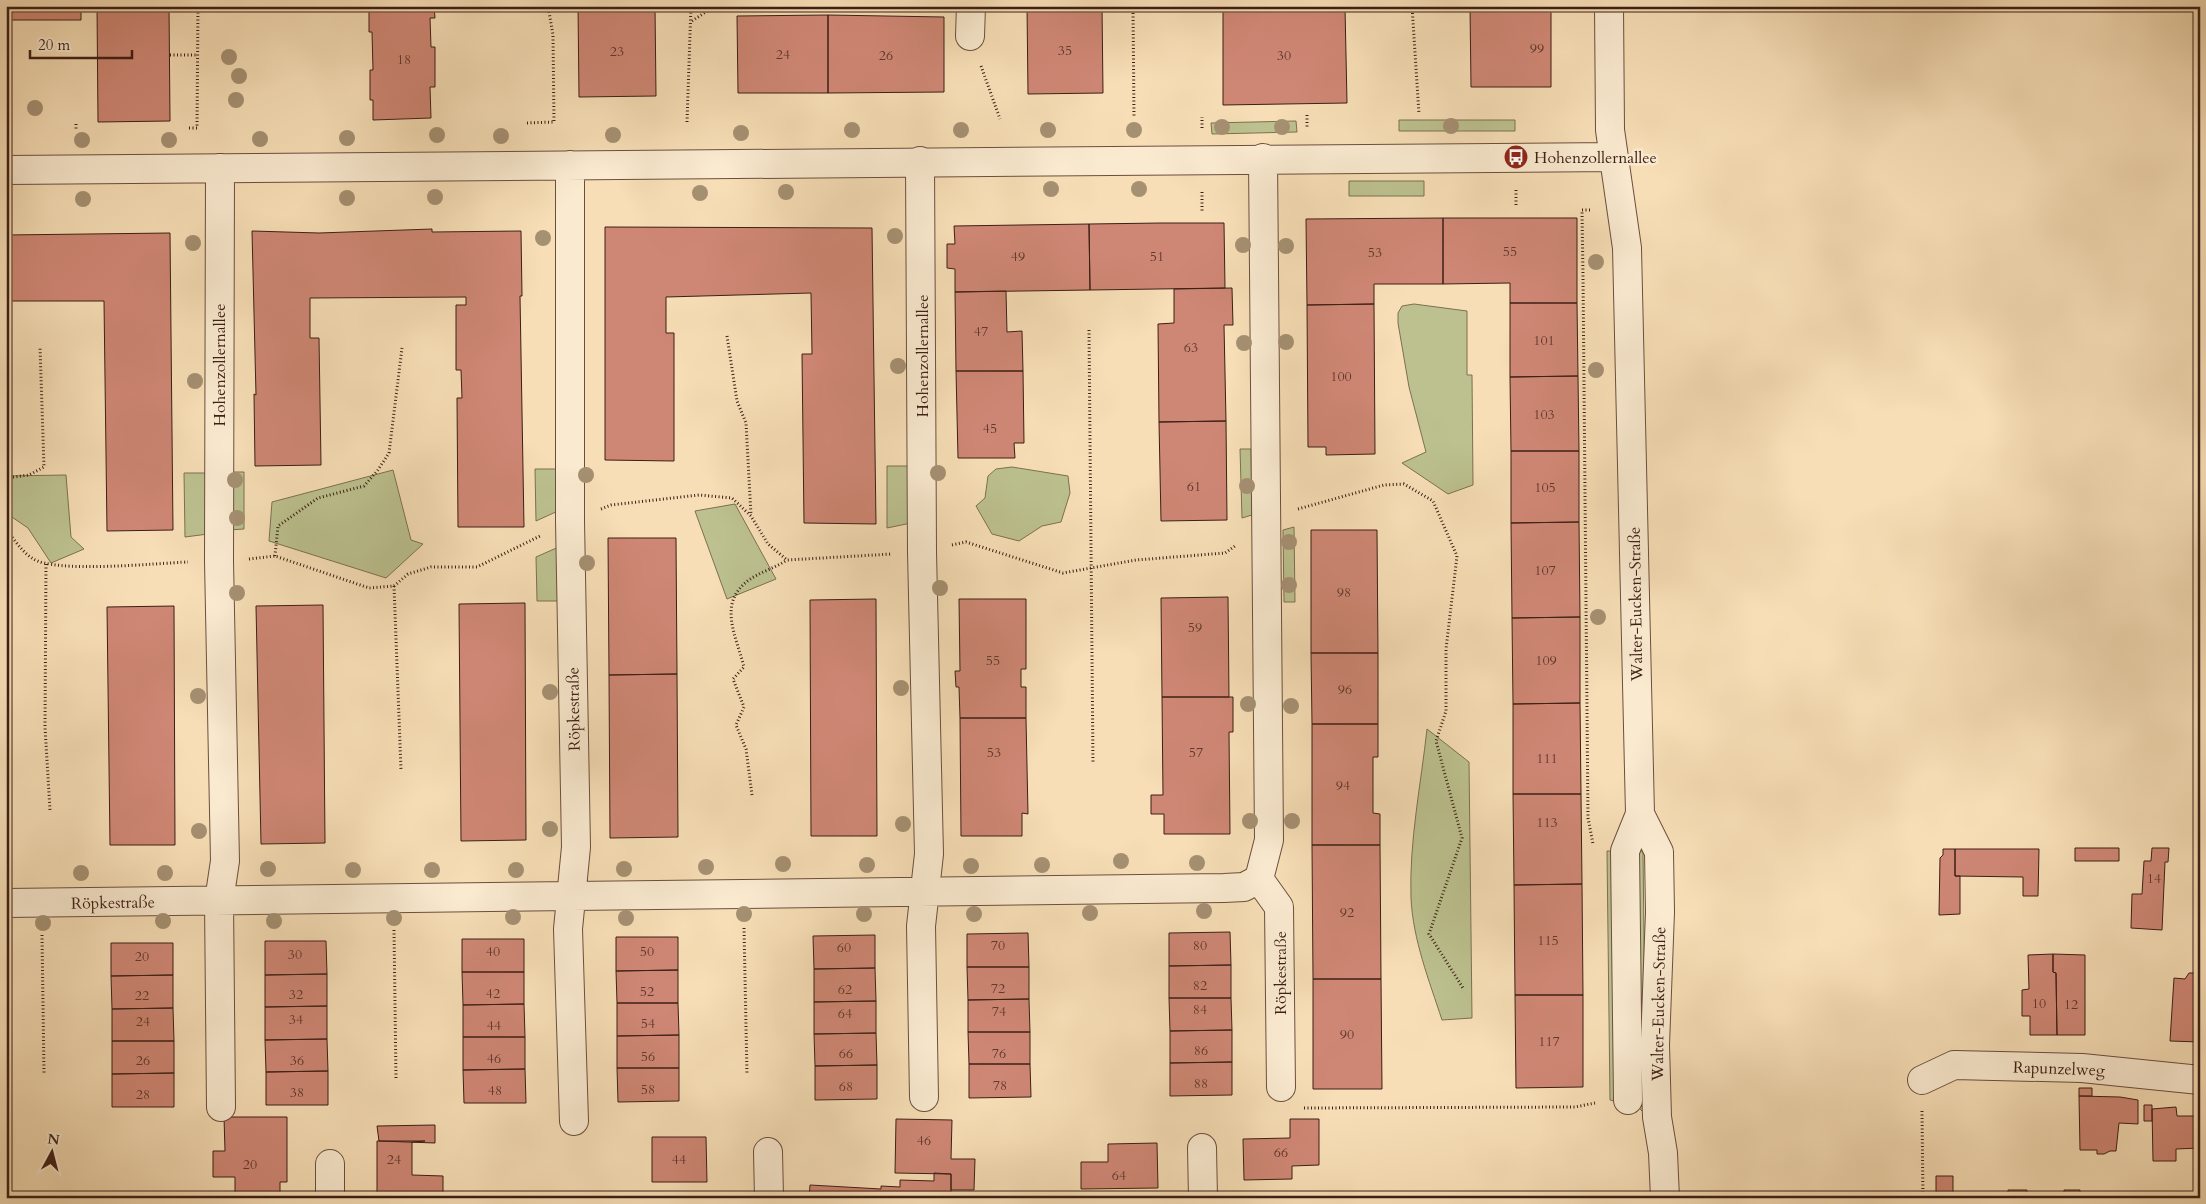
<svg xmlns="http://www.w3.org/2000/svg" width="2206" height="1204" viewBox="0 0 2206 1204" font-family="Cardo,serif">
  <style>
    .green { fill: #bcc18f; stroke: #7c7052 }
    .building { fill: #cf8775; stroke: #3c1f15 }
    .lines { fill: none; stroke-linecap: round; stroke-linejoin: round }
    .minor-casing { stroke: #6b4f3d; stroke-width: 30 }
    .path { stroke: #3c1f15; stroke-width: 3; stroke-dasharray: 1 2.5; stroke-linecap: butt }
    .minor { stroke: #faead0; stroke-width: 28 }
    .tree { fill: #a59072 }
    .labels { text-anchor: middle; stroke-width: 5; stroke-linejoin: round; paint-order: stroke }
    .number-label { font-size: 14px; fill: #61392d }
    .poi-label { font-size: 16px; fill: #3c1f15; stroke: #faead0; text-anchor: start }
    .street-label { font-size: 16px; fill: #3c1f15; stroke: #faead0 }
  </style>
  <rect width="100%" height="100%" fill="#f7deb6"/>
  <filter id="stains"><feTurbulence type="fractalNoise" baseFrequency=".004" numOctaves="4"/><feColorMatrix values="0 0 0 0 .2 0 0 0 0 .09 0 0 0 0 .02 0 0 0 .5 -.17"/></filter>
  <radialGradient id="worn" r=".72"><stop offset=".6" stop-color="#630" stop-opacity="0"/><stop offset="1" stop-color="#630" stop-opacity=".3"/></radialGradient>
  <path class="green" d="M1399 120H1515V131H1399Z
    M1296 121 1297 132 1212 134 1211 123Z
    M1349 181H1424V196H1349Z
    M1414 304 1467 311V375H1472L1473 485 1448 494 1402 463 1426 452 1409 387 1398 323V313L1402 306Z
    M1240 449H1251L1252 515 1242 518Z
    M887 466H910L911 523 887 528Z
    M1012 467 1068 476 1070 493 1061 522 1042 526 1019 541 992 534 976 506 985 498 988 476 996 469Z
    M535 469H560V510L536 521Z
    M393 470 411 540 423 544 386 578 269 541 272 502Z
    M227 472H244V529L228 530Z
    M184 473H207L208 534 185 537Z
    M66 475 71 537 84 549 51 563 28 528 6 513V476Z
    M735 504 776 579 727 599 695 511Z
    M1294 527 1295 602H1284L1283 530Z
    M561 546V601H537L536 557Z
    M1427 729 1469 762 1472 1018 1442 1020C1429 980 1413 940 1411 898 1409 842 1421 784 1427 729Z
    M1607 851H1643L1646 1115 1638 1107 1610 1100Z"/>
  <path class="building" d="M6 6H97V7H81V20H6Z
    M97 6H169L170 121 98 122Z
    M369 6H434L435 18H430L431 47H435V87H430L431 118 373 120V100H370V70H373L372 32H369Z
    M578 6H655L656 96 579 97Z
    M1027 6H1102L1103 93 1028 94Z
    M1470 6H1551V87H1471Z
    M1223 7H1345L1347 103 1223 105Z
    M828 15V93H738L737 16Z
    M828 15 944 17V92L828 93Z
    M1443 218V284H1374V304L1307 305 1306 219Z
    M1443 218H1577V303H1510V283L1443 284Z
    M1161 223H1224L1225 288 1090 290 1089 224Z
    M1089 224 1090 290 955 292V269L947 268V244H955L954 226Z
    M605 227 872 228 876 524 804 523 802 354H812L811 293 666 297V333H674V461L605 460Z
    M432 229V232L521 231 522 296H520L524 527H458L457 398H462L461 370H456V305H466V297L310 298V338H319L321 465 255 466 254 394 256 395 252 231 319 233Z
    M170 233 173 530 107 531 104 301H6V235Z
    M1232 288 1233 325H1224L1226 421 1159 422 1158 324 1174 323V289Z
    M1006 291 1007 332 1022 331 1023 371H956L955 292Z
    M1510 303H1577L1578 376 1510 377Z
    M1374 304 1375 454 1326 455V447H1308L1307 305Z
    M956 371H1023L1024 443H1014L1015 458H958Z
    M1578 376 1579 451H1511L1510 377Z
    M1226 421 1227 520 1161 521 1159 422Z
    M1511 451H1579V522L1511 523Z
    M1579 522 1580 617 1512 618 1511 523Z
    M1311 530H1377L1378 653H1311Z
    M608 538H676L677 674 609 675Z
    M1228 597 1229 697H1162L1161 598Z
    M876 599 877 836H811L810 600Z
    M959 599H1026V669H1021V687H1026V718H960L959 687H956L955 671H960Z
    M525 603 526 840 461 841 459 604Z
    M323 605 325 843 261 844 256 606Z
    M174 606 175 845H110L107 607Z
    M1580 617V703L1513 704 1512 618Z
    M1311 653H1378V724H1312Z
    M677 674 678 837 610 838 609 675Z
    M1162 697H1233V732H1229L1230 834H1164V814H1151V795H1163Z
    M1580 703 1581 794H1513V704Z
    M960 718H1026L1028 814 1022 813V836H961Z
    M1312 724H1378V757H1373V813L1380 814V845H1312Z
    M1513 794H1581L1582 884 1514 885Z
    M1312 845H1380L1381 979H1313Z
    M2075 848H2119V861H2075Z
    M2152 848H2169L2168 862H2165L2162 930 2131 928 2132 894H2142L2144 861H2151Z
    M1943 849H1955V876H1960V914L1939 915 1940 858 1943 855Z
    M1955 849H2039L2038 896H2023V877L1955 876Z
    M1582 884 1583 995H1515L1514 885Z
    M1230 932 1231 965 1169 966V933Z
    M1028 933 1029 967H967V934Z
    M875 935V968L814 969 813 936Z
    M616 937H678V970L616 971Z
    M462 939H524V972H462Z
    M265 941H326L327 974 265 975Z
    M111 943H173V975L111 976Z
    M2053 954V972L2056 973 2057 1035H2030V1016H2022V990L2029 989 2028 955Z
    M2053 954 2085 955V1035H2057L2056 973 2053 972Z
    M1231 965V998H1169V966Z
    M967 967H1029V999L968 1000Z
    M875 968 876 1001 814 1002V969Z
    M678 970V1003H617L616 971Z
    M462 972H524V1004L463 1005Z
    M2189 973H2197L2200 977V1042L2170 1041 2174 978 2185 979Z
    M327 974V1006L265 1007V975Z
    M173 975V1008L112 1009 111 976Z
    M1313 979H1381L1382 1089H1313Z
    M1515 995H1583V1087L1516 1088Z
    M1169 998H1231L1232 1030 1170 1031Z
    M1029 999 1030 1032H968V1000Z
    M876 1001V1033L814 1034V1002Z
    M617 1003H678L679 1035 617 1036Z
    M524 1004 525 1037H463V1005Z
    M327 1006V1039L265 1040V1007Z
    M173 1008 174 1041H112V1009Z
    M1232 1030V1062L1170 1063V1031Z
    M968 1032H1030V1064H969Z
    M876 1033 877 1065 815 1066 814 1034Z
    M679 1035V1068H617V1036Z
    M463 1037H525V1069L463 1070Z
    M327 1039 328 1071 266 1072 265 1040Z
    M112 1041H174V1073L112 1074Z
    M1232 1062V1095L1170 1096V1063Z
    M969 1064H1030L1031 1097 969 1098Z
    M877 1065V1099L815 1100V1066Z
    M617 1068H679V1101L618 1102Z
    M525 1069 526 1103H464L463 1070Z
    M328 1071V1105H266V1072Z
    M174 1073V1107H112V1074Z
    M2079 1088H2092V1096H2079Z
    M2079 1096 2120 1097 2138 1100V1124L2119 1123 2116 1151H2110L2104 1154H2097V1150H2080Z
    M2144 1105H2152V1121H2144Z
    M2176 1107 2177 1116H2200V1148L2176 1149V1161H2153L2152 1109Z
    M224 1117H287V1182H280V1195L235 1196V1177H213V1151H225Z
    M896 1119 952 1120 951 1159H975L974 1190H951V1174L895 1173Z
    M1290 1119H1319V1165L1292 1166V1179L1244 1180 1243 1139 1290 1138Z
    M435 1125V1143L379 1141 377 1126Z
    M652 1137H706L707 1182H652Z
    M377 1141H425L412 1142V1175L443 1176V1198H377Z
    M1157 1143 1158 1188 1081 1189V1162H1108V1144Z
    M934 1173 951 1174V1198H809L810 1185 881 1189V1186L900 1187V1180L934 1181Z
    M1936 1176H1953V1198H1936Z
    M2008 1190H2027V1198H2008Z
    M2064 1190H2080V1198H2064Z"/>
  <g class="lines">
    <defs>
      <path id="minor" d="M1609 6 1610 130 1627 248 1640 814 1659 852 1660 912 1655 1045 1657 1117 1663 1153 1665 1198
        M970 36 971 6
        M920 161 922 552 929 854 921 926 924 1097
        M570 165V521L576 847 568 929 574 1121
        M220 168 219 561 225 861 219 901 221 1107
        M6 170 1614 157
        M1259 879 1269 840 1263 158
        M1259 879 1279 907 1281 1087
        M6 903 1224 888 1244 887 1259 879
        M1922 1080 1954 1065 2082 1068 2200 1080
        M1628 1100 1625 851 1640 814
        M1202 1148 1203 1198
        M768 1152 769 1198
        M330 1164V1198"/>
    </defs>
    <use href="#minor" class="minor-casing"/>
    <path class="path" d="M1133 6 1134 118
      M1412 6 1419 114
      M692 21 715 6
      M170 55H198
      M981 66 1000 119
      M1307 115V127
      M687 122 691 6
      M527 123 554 122 553 35 548 6
      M76 124V129
      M189 128H197L198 6
      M1202 128V117
      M1516 190V207
      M1202 192V211
      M1590 210H1582L1583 276 1588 818 1593 844
      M1089 330 1093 764
      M727 336 737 401 746 423 751 515
      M6 478 29 475 44 467 40 347
      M601 509 611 505 699 495 732 498 751 516 768 544 787 560 892 554
      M1298 509 1384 485 1404 484 1433 501 1457 556 1446 649V711L1436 741 1462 838 1429 934 1463 988
      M6 529C14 539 21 551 32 558 53 574 157 563 188 562
      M952 545 966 542 1063 573 1136 560 1225 553 1235 546
      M275 556 278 526 318 498 364 486 378 470 389 453 402 348
      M249 559 275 556 369 588 394 586 408 574 431 567H477L540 536
      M46 564 45 727 50 810
      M394 586 401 770
      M752 795 746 749 736 725 744 707 733 679 744 667C736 635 717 603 749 580 760 572 775 568 787 560
      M744 928 747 1075
      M394 930 396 1078
      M42 935 44 1074
      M1304 1108 1575 1107 1595 1103
      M1922 1111 1923 1198"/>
    <use href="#minor" class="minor"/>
  </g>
  <g class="tree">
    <circle cx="229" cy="57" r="8"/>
    <circle cx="239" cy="76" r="8"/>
    <circle cx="236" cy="100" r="8"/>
    <circle cx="35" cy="108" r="8"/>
    <circle cx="1451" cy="126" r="8"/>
    <circle cx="1222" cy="127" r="8"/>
    <circle cx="1282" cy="127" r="8"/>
    <circle cx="852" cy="130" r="8"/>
    <circle cx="961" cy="130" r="8"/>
    <circle cx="1048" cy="130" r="8"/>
    <circle cx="1134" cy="130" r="8"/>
    <circle cx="741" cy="133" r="8"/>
    <circle cx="437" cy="135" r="8"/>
    <circle cx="613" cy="135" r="8"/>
    <circle cx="501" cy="136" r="8"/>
    <circle cx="347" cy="138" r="8"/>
    <circle cx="260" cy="139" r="8"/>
    <circle cx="82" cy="140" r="8"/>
    <circle cx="169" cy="140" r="8"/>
    <circle cx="1051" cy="189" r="8"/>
    <circle cx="1139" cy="189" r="8"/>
    <circle cx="786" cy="192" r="8"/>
    <circle cx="700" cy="193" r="8"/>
    <circle cx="435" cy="197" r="8"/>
    <circle cx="347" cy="198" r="8"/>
    <circle cx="83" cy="199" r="8"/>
    <circle cx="895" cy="236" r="8"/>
    <circle cx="543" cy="238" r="8"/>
    <circle cx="193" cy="243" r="8"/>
    <circle cx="1243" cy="245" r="8"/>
    <circle cx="1286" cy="246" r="8"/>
    <circle cx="1596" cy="262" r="8"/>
    <circle cx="1286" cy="342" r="8"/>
    <circle cx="1244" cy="343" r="8"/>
    <circle cx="898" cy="366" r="8"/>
    <circle cx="1596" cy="370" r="8"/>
    <circle cx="195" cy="381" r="8"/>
    <circle cx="938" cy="473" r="8"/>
    <circle cx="586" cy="475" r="8"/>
    <circle cx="235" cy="480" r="8"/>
    <circle cx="1247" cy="486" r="8"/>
    <circle cx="237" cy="518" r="8"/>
    <circle cx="1289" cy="542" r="8"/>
    <circle cx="587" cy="563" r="8"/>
    <circle cx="1289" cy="585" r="8"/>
    <circle cx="940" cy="588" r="8"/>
    <circle cx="237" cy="593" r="8"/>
    <circle cx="1598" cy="617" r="8"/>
    <circle cx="901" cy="688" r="8"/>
    <circle cx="550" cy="692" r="8"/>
    <circle cx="198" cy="696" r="8"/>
    <circle cx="1248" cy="704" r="8"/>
    <circle cx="1291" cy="706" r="8"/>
    <circle cx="1250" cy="821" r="8"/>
    <circle cx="1292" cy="821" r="8"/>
    <circle cx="903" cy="824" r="8"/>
    <circle cx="550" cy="829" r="8"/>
    <circle cx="199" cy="831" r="8"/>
    <circle cx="1121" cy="861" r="8"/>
    <circle cx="1197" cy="863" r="8"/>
    <circle cx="783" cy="864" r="8"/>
    <circle cx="867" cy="865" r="8"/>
    <circle cx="1042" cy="865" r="8"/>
    <circle cx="971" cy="866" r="8"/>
    <circle cx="706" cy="867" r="8"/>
    <circle cx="268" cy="869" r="8"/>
    <circle cx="624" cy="869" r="8"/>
    <circle cx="353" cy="870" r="8"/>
    <circle cx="432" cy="870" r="8"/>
    <circle cx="516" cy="870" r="8"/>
    <circle cx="81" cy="873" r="8"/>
    <circle cx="165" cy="873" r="8"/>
    <circle cx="1204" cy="911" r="8"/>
    <circle cx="1090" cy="913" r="8"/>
    <circle cx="744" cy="914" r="8"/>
    <circle cx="864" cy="914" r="8"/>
    <circle cx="974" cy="914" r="8"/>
    <circle cx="513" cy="917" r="8"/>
    <circle cx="394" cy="918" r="8"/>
    <circle cx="626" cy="918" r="8"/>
    <circle cx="163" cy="921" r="8"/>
    <circle cx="274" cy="921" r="8"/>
    <circle cx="43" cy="923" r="8"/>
  </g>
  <defs>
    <symbol id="bus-disc" viewBox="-11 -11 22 22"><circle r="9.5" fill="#8f2418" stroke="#faead0"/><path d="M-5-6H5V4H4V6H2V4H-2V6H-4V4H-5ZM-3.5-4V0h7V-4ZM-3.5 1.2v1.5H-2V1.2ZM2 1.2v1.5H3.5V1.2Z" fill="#fff"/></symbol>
  </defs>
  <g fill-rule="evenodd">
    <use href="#bus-disc" x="1502" y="143" width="28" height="28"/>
  </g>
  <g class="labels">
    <g class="number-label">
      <text x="1537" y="53">99</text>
      <text x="1065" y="55">35</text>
      <text x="617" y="56">23</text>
      <text x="783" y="59">24</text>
      <text x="886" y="60">26</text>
      <text x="1284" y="60">30</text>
      <text x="404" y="64">18</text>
      <text x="1510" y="256">55</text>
      <text x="1375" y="257">53</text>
      <text x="1018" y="261">49</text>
      <text x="1157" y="261">51</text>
      <text x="981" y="336">47</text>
      <text x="1544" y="345">101</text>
      <text x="1191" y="352">63</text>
      <text x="1341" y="381">100</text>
      <text x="1544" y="419">103</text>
      <text x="990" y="433">45</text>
      <text x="1194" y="491">61</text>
      <text x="1545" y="492">105</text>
      <text x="1545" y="575">107</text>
      <text x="1344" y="597">98</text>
      <text x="1195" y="632">59</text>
      <text x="993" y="665">55</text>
      <text x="1546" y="665">109</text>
      <text x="1345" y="694">96</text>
      <text x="994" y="757">53</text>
      <text x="1196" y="757">57</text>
      <text x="1547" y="763">111</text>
      <text x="1343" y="790">94</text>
      <text x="1547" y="827">113</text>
      <text x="2154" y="883">14</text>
      <text x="1347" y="917">92</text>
      <text x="1548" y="945">115</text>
      <text x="998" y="950">70</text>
      <text x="1200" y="950">80</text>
      <text x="844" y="952">60</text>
      <text x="493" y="956">40</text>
      <text x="647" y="956">50</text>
      <text x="295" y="959">30</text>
      <text x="142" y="961">20</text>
      <text x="1200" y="990">82</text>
      <text x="998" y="993">72</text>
      <text x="845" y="994">62</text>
      <text x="647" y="996">52</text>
      <text x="493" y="998">42</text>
      <text x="296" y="999">32</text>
      <text x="142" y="1000">22</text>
      <text x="2039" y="1008">10</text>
      <text x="2071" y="1009">12</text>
      <text x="1200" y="1014">84</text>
      <text x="999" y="1016">74</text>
      <text x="845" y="1018">64</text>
      <text x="296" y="1024">34</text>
      <text x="143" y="1026">24</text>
      <text x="648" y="1028">54</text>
      <text x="494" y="1030">44</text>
      <text x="1347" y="1039">90</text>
      <text x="1549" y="1046">117</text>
      <text x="1201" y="1055">86</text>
      <text x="846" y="1058">66</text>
      <text x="999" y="1058">76</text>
      <text x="648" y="1061">56</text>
      <text x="494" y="1063">46</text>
      <text x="143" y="1065">26</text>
      <text x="297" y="1065">36</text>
      <text x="1201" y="1088">88</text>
      <text x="1000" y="1090">78</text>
      <text x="846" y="1091">68</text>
      <text x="648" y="1094">58</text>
      <text x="495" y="1095">48</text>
      <text x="297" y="1097">38</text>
      <text x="143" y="1099">28</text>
      <text x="924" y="1145">46</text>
      <text x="1281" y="1157">66</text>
      <text x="394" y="1164">24</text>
      <text x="679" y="1164">44</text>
      <text x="250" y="1169">20</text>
      <text x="1119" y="1180">64</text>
    </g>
    <g class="poi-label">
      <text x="1534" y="163">Hohenzollernallee</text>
    </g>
    <g class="street-label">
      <text transform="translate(922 356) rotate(-90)" y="6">Hohenzollernallee</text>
      <text transform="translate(219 365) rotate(-90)" y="6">Hohenzollernallee</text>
      <text transform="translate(1635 604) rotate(-91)" y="6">Walter-Eucken-Straße</text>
      <text transform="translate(573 709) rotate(-91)" y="6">Röpkestraße</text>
      <text transform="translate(113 902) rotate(-1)" y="6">Röpkestraße</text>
      <text transform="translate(1280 973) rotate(-90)" y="6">Röpkestraße</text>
      <text transform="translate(1658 1004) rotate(-89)" y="6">Walter-Eucken-Straße</text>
      <text transform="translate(2059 1068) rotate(2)" y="6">Rapunzelweg</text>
    </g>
  </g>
  <rect width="2206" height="1204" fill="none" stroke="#f7deb6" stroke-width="25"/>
  <rect x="8" y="8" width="2191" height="1189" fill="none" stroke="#3c1f15" stroke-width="2.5"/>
  <rect x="12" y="12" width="2181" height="1179" fill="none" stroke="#3c1f15"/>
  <g transform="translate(52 1152) rotate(7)" stroke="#faead0" stroke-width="4" paint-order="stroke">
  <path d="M0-4L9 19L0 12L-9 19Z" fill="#3c1f15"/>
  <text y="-8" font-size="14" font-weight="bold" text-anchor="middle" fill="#3c1f15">N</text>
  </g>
  <path d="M30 50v8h102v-8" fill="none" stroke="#3c1f15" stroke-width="2.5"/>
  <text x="38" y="50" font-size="15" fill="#3c1f15" stroke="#faead0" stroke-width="4" paint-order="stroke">20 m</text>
  <rect width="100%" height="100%" filter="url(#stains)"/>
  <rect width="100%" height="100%" fill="url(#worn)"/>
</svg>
